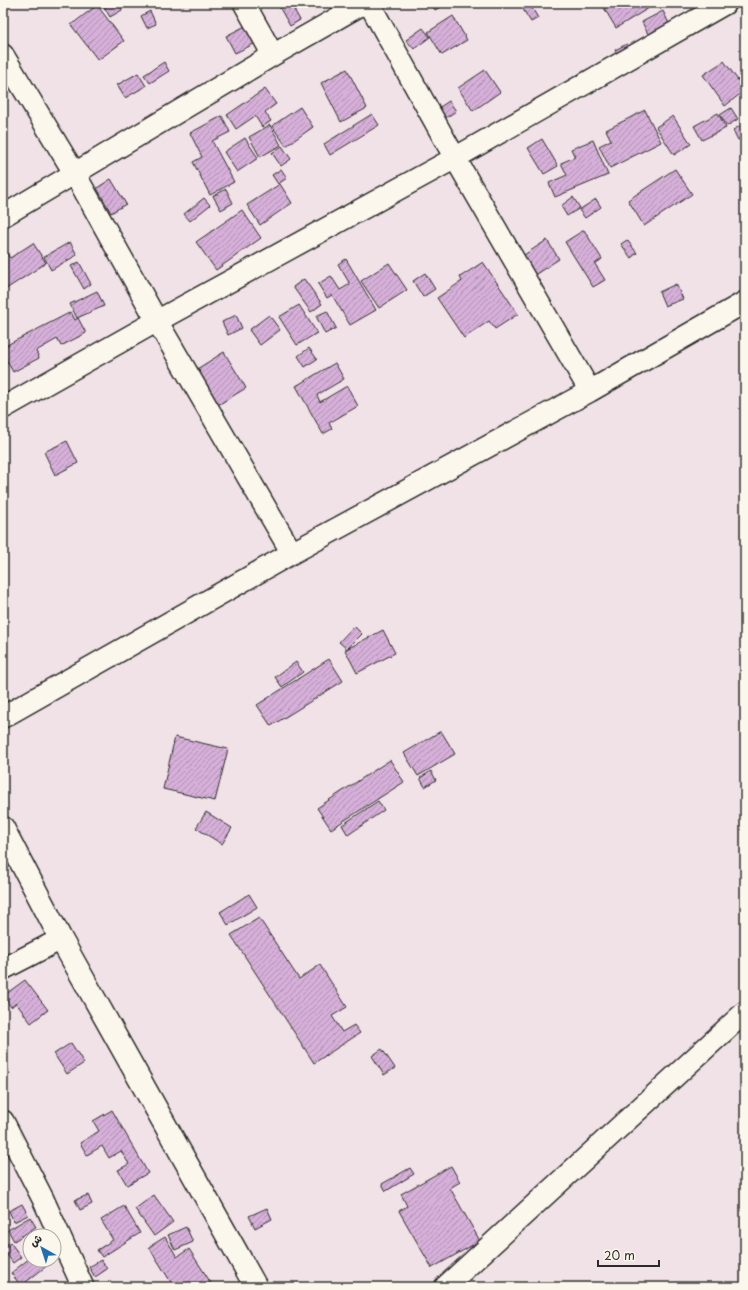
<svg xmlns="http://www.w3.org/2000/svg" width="748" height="1290" viewBox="0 0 748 1290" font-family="'Playpen Sans','Playpen Sans Arabic',sans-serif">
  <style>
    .building { fill: url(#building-hatch); stroke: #2b2b2b }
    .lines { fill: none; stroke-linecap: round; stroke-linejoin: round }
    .minor-casing { stroke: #2b2b2b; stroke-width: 24 }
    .primary-casing { stroke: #2b2b2b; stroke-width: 25 }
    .minor { stroke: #fbf7ec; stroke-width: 21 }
    .primary { stroke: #fbf7ec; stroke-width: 22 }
  </style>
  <defs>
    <pattern id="building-hatch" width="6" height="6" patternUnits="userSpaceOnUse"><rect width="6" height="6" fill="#d6b0d9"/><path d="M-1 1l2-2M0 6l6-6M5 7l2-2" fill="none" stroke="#ae8fb0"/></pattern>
  </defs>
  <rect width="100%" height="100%" fill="#f0e2e6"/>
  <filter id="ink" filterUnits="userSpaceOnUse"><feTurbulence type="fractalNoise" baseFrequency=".025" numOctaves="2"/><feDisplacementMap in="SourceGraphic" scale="8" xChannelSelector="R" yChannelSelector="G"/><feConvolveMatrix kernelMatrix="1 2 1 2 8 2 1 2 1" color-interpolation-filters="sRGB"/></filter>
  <g filter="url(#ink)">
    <path class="building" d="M102 3H118L122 10 110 17Z
      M277 3H302L293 8 300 20 290 26Z
      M431 3H446V4L435 10Z
      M519 3H529L538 18 531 22Z
      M611 3H657L616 28 604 8Z
      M97 5 124 41 98 60 71 25Z
      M150 11 156 24 147 28 141 16Z
      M663 11 673 32 652 42 642 22Z
      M453 16 467 40 442 55 428 32Z
      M251 23 260 41 235 53 226 36Z
      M423 28 430 37 414 49 406 40Z
      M627 44 633 54 621 61 615 50Z
      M724 61 745 90 725 106 703 75Z
      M164 62 169 71 150 83 144 75Z
      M347 69 367 108 341 122 321 83Z
      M485 70 500 92 473 111 458 88Z
      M138 73 146 86 125 98 117 85Z
      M265 89 276 104 265 112 271 121 262 127 255 116 236 129 227 115Z
      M449 101 456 111 444 119 437 109Z
      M300 107 313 127 286 146 272 126Z
      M731 108 738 119 727 126 720 115Z
      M645 110 661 142 610 168 599 146 611 140 606 130Z
      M718 113 726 128 702 140 694 126Z
      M372 114 379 125 330 155 324 144Z
      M222 116 230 132 212 141 234 182 210 195 193 162 202 157 190 133Z
      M673 116 691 144 674 155 656 127Z
      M745 123V137L738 140 733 130Z
      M270 125 281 145 260 157 249 137Z
      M245 138 258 158 237 172 224 152Z
      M542 139 558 166 544 174 528 148Z
      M593 140 608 175 555 197 549 183 567 175 561 163 575 157 571 149Z
      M282 146 291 159 281 166 272 153Z
      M281 169 287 178 278 184 272 175Z
      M675 169 692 194 644 226 628 200Z
      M111 179 126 204 111 213 97 188Z
      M280 184 292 203 260 225 247 205Z
      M226 189 233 203 221 210 213 196Z
      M573 197 580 208 567 216 561 206Z
      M204 198 210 205 190 221 184 214Z
      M596 199 601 207 585 218 579 210Z
      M242 210 261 238 216 270 196 242Z
      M584 230 602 259 595 264 605 280 593 287 565 242Z
      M547 240 559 259 533 276 521 257Z
      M627 240 637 253 631 258 621 244Z
      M70 242 77 255 51 270 44 257Z
      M33 243 46 263 3 291V250L4 249 10 258Z
      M346 259 376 310 350 325 332 295 327 298 318 284 331 276 340 290 350 284 338 264Z
      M79 262 91 284 84 289 71 266Z
      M483 262 518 314 495 329 489 321 464 338 437 298 462 281 460 277Z
      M389 263 407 290 379 308 361 281Z
      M425 273 435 289 423 297 413 281Z
      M304 279 322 304 311 312 293 287Z
      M676 284 683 299 665 306 659 292Z
      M97 291 104 306 77 318 70 304Z
      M299 305 317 333 297 345 279 317Z
      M327 311 336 328 325 334 316 316Z
      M71 312 75 320 78 318 86 333 61 346 57 339 36 351 39 358 13 372 3 354V347Z
      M236 315 242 328 228 335 222 322Z
      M269 315 280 330 260 345 249 330Z
      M309 348 317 359 305 367 298 356Z
      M224 352 246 388 218 405 197 369Z
      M335 363 344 379 317 395 320 402 347 386 358 406 329 423 332 429 323 434 296 386Z
      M67 441 78 463 55 475 44 452Z
      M354 626 362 634 347 649 339 642Z
      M383 630 395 653 357 673 345 650Z
      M329 659 343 681 271 726 257 705Z
      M296 662 303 672 282 687 275 677Z
      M441 731 455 754 418 776 404 753Z
      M175 737 228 749 215 801 163 789Z
      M390 760 404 782 331 829 317 808Z
      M431 771 436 780 425 787 420 778Z
      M378 801 384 810 348 835 342 825Z
      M206 812 232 828 222 844 196 828Z
      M249 894 257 907 228 925 220 912Z
      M259 918 299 979 320 965 347 1007 332 1016 342 1032 354 1025 360 1033 314 1063 231 935Z
      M25 980 48 1010 31 1023 16 1003 11 1007 3 996Z
      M71 1043 84 1063 67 1074 54 1054Z
      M382 1049 395 1068 384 1075 372 1056Z
      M3 1063 10 1074 3 1078Z
      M112 1110 148 1173 127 1185 118 1170 129 1164 121 1151 109 1158 102 1146 87 1155 80 1143 99 1131 93 1121Z
      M451 1166 460 1182 450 1188 480 1241 432 1268 399 1211 407 1206 401 1194Z
      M410 1168 414 1174 386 1191 382 1184Z
      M88 1195 92 1204 80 1210 75 1200Z
      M154 1195 173 1222 154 1236 135 1209Z
      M22 1204 28 1215 14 1222 9 1211Z
      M124 1206 140 1233 102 1257 97 1250 113 1240 101 1220Z
      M267 1208 272 1219 255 1228 249 1216Z
      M30 1217 36 1227 14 1241 8 1230Z
      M186 1227 193 1242 175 1250 168 1235Z
      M165 1237 177 1257 189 1249 211 1283 204 1287H174L149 1247Z
      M10 1242 21 1257 13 1263 3 1249V1247Z
      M30 1258V1260H46L49 1264 21 1286 11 1273Z
      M101 1260 107 1269 95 1277 89 1267Z"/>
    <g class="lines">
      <defs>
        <path id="minor" d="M244 3 273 55
          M369 3 455 158 590 391
          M3 55 75 174 157 321 292 553
          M3 216 273 55 364 3
          M3 408 157 321 455 158 726 3
          M3 717 292 553 590 391 745 302
          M3 969 61 939
          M3 1121 43 1199 83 1287
          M445 1287 745 1012"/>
        <path id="primary" d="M3 828 61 939 256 1287"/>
      </defs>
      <use href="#minor" class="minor-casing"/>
      <use href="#primary" class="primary-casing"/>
      <use href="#minor" class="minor"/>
      <use href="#primary" class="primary"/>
    </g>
  </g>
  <rect width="748" height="1290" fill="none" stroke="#fbf7ec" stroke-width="16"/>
  <rect x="8" y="8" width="732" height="1274" fill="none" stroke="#2b2b2b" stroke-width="1.5" filter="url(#ink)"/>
  <g transform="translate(42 1248) rotate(321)"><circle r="19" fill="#fbf7ec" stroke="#a8a59f"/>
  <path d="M0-3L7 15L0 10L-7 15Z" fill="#1f6fb2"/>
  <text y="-6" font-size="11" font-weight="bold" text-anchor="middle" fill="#2b2b2b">ش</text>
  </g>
  <path d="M598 1260v6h61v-6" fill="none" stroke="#2b2b2b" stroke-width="2"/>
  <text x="604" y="1260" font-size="12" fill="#2b2b2b" stroke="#fbf7ec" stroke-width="3" paint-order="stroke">20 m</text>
</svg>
